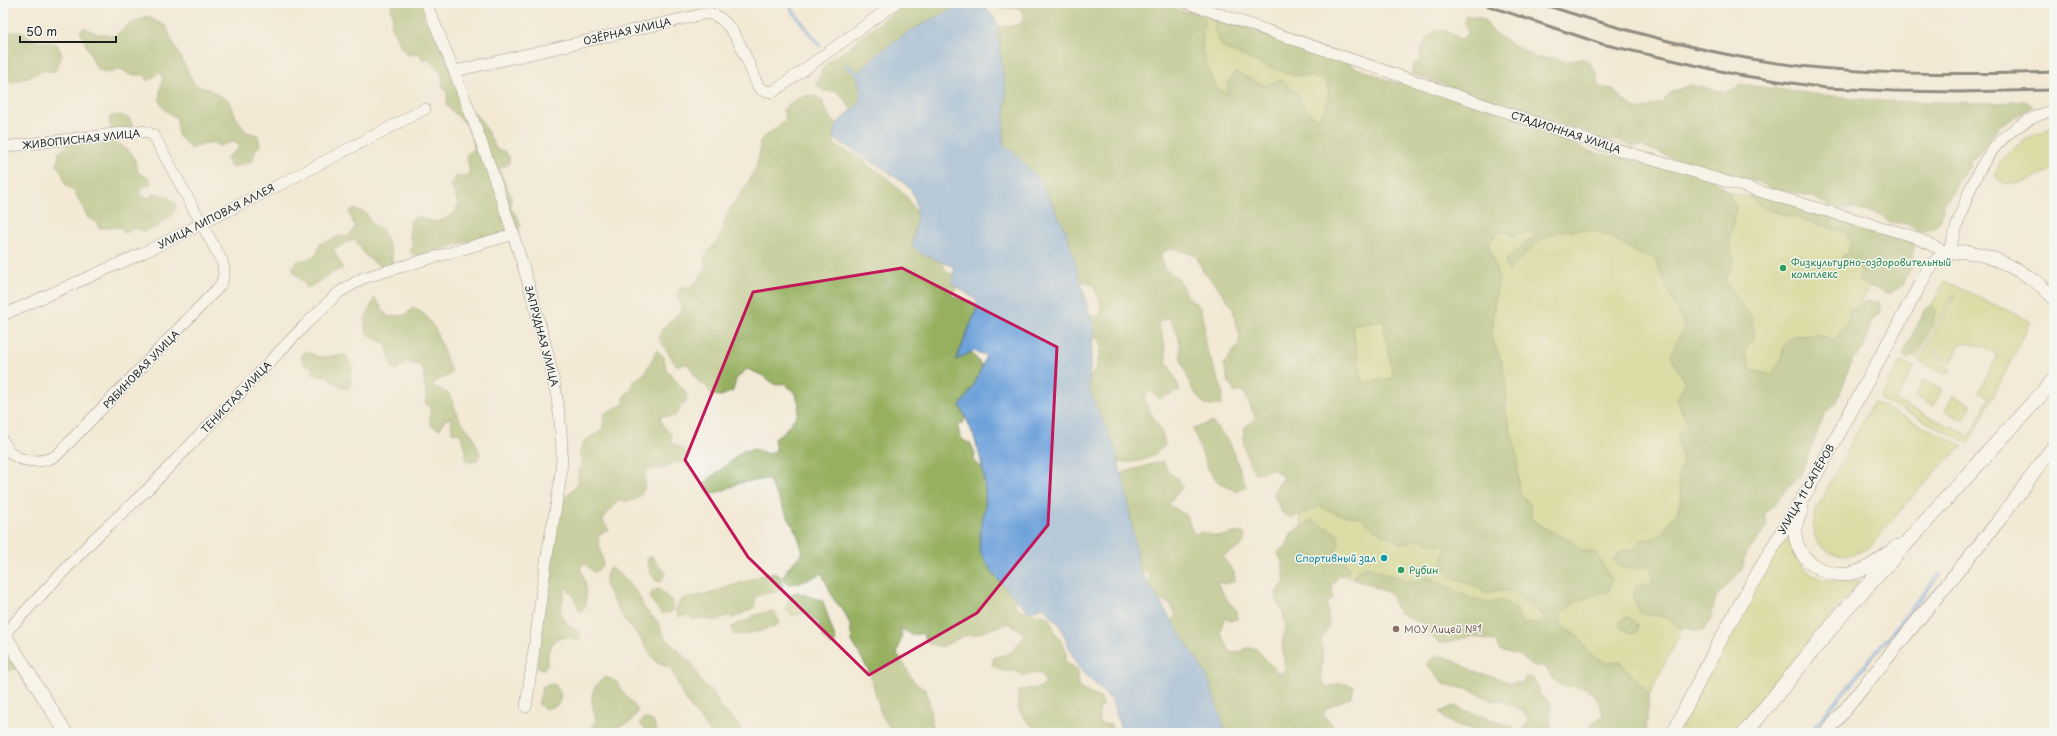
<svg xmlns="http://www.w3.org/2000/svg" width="2057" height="736" viewBox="0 0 2057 736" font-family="'Playpen Sans',sans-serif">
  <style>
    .green { fill: #bfcc6e; stroke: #6e7445 }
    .forest { fill: #97b061; stroke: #5a663e; fill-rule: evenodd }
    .water { fill: #6ea2da; stroke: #455f7b }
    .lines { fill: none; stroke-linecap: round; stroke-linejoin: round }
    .stream { stroke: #6ea2da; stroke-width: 4 }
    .minor-casing { stroke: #3c3b38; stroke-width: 12 }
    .tertiary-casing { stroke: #3c3b38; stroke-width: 14 }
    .secondary-casing { stroke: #3c3b38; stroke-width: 16 }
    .minor { stroke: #fff; stroke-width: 11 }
    .tertiary { stroke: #fff; stroke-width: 13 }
    .secondary { stroke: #fff; stroke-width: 15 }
    .rail { stroke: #1c1c1c; stroke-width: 3 }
    .marked { fill: none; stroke: #c2185b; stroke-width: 3; stroke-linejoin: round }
    .leisure-dot { fill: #2e9e5b; stroke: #f6f6f2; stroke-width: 1.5 }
    .culture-dot { fill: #0f9aa8; stroke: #f6f6f2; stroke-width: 1.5 }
    .education-dot { fill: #8d6e63; stroke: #f6f6f2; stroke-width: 1.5 }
    .labels { text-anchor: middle; stroke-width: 3; stroke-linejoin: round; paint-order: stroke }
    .street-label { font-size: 10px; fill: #1c1c1c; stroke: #f6f6f2 }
    .leisure-label { font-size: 10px; fill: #27864d; stroke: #f6f6f2; text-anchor: start }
    .culture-label { font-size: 10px; fill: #0d838f; stroke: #f6f6f2; text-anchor: end }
    .education-label { font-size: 10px; fill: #785e54; stroke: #f6f6f2; text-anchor: start }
  </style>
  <rect width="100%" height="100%" fill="#f6f6f2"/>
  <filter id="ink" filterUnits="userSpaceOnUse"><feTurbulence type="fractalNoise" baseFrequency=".025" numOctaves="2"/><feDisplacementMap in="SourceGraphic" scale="8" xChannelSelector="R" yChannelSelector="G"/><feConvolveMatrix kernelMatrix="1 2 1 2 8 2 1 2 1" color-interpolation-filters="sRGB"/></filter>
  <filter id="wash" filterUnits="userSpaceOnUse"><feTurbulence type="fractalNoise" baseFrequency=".012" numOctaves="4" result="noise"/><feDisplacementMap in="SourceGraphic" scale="16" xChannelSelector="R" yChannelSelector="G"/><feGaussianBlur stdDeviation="0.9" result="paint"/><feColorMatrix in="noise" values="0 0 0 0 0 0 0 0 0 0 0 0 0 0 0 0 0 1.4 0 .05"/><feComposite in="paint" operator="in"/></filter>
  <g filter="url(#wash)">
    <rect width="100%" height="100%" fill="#f3e9d6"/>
    <path class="green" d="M1187 10 1610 158 1839 223 1898 243 1868 291 1742 508 1647 699 1309 560Z
      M2054 127V169C2040 174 2007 196 1995 175 2001 151 2032 134 2054 127Z
      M1945 281 2031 322 1969 443 1880 399 1900 362 1914 367 1896 401 1970 436 1989 398 1978 392 1997 355 1983 346 1961 343 1951 363 1933 349 1932 351 1946 363 1952 372 1946 374 1919 361 1955 295H1953L1917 358 1904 353Z
      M1923 380 1942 390 1933 406 1914 396Z
      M1953 395 1972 405 1964 421 1945 411Z
      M1873 402 1964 446C1935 468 1913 496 1890 523 1883 530 1874 545 1865 550 1854 555 1835 558 1825 549 1811 539 1813 526 1815 511Z
      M1787 531C1794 571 1818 587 1858 580L1859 583 1762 698 1735 733H1679L1708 675Z"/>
    <path class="forest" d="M392 3H420L424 7V20L433 27 468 108 481 120 497 150 504 151 509 156V164L499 169 511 196V208L518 218 521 227 514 234 487 236 420 255 412 254 410 250 413 244 409 235 411 220 419 216C435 226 441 221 456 212L458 203 450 184 454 177 467 176 470 171 466 155 475 148 467 125 447 106V93L443 87 442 75 428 59H422L420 53 408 55 402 49 391 25 393 18 391 6Z
      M909 3H1158L1204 18 1202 51 1215 88 1229 94 1227 83 1235 72 1266 86 1280 80 1297 92 1304 108 1318 120C1328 106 1332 96 1325 80L1309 76 1293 75 1256 62 1222 47 1215 31 1216 18 1342 58 1358 69 1375 74 1389 82 1411 84 1550 126 1573 141 1585 152 1615 156 1643 164 1661 162 1714 180 1728 191 1736 209 1729 241 1734 260 1725 281C1734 293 1740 306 1751 316L1754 336 1744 352 1751 369 1771 375 1780 363 1784 346 1792 336 1819 335 1833 341 1848 324 1850 310 1867 301 1879 302 1881 312 1871 322 1863 350 1852 360 1837 402 1825 413 1800 476 1786 489 1777 503 1765 513 1767 527 1745 555 1742 570 1716 597 1711 618 1703 631 1678 627 1669 618 1640 612 1633 597 1636 587 1652 583 1653 574 1650 566C1636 570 1623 572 1613 559L1622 551 1634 549 1641 540 1652 539 1663 533 1668 523 1677 513 1681 496 1678 478 1683 463 1677 437 1688 424 1677 400 1685 383 1671 355 1684 326 1654 257C1633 256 1628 244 1610 237 1590 227 1564 227 1545 238 1531 245 1520 261 1509 271L1505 262 1523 244 1535 237 1531 230 1513 236 1506 231 1495 235 1489 245 1499 281 1495 297 1492 339 1501 360 1506 382V413L1517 455 1519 491 1530 505 1531 519 1546 529 1572 541 1579 549 1596 553 1611 580 1609 592C1589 596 1573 600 1560 615L1562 626 1580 638 1588 653 1605 662H1620L1649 693 1646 733H1595L1591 724 1603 716C1601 708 1598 699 1592 693 1577 678 1560 699 1546 667L1532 666 1521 656 1499 650 1496 642 1472 636 1441 644 1430 635 1424 623 1415 621 1398 612 1390 593 1353 578 1358 570 1367 566C1382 574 1399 577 1415 583L1428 577 1468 597 1490 603 1501 601 1515 607 1523 625 1530 623 1539 624 1545 619C1538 607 1521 605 1514 592L1498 590 1486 593 1469 583 1450 576 1441 563 1447 544H1433L1419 539 1402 544 1372 528 1362 518 1338 514 1320 506 1292 518 1282 513 1274 495 1277 486 1284 478 1273 469 1255 473C1246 458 1242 445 1244 428L1256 419 1244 392H1234L1228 381 1224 364 1238 345 1240 335 1235 322 1233 308 1218 287 1204 273 1196 256 1173 248 1161 253 1164 269 1179 279 1186 295 1200 307 1204 325 1205 345 1223 392 1221 405 1210 406 1202 402 1192 389 1181 360 1179 338 1169 317 1158 323 1164 342 1167 363 1172 371 1180 390 1159 399 1150 390 1144 398C1150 415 1163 428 1165 445 1149 463 1136 462 1114 463L1089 407 1090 377 1096 369 1101 346 1098 338H1086L1082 316H1101C1102 303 1099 296 1093 285L1075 280 1003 162 994 27 1020 25 1024 17 1020 8C1009 9 999 6 987 7 980 8 972 11 965 14L854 115 847 102 836 91H824L816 85 822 70 831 59 847 50 861 37 900 7ZM1383 320 1393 378 1362 383 1352 325Z
      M1465 15 1484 19C1495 41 1517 43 1535 58H1555L1566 62C1591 51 1594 69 1600 87L1613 89C1620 98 1630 106 1640 110L1663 102 1670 93 1690 85 1725 92 1735 89 1740 84 1805 93 1882 101 1999 103 2025 101 2033 106 1999 126 1978 155 1971 160C1969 170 1967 169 1962 176 1954 187 1954 196 1942 205L1944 212 1935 228 1921 230 1906 224 1889 222 1881 215 1855 209 1834 208 1812 197 1783 190 1770 189 1759 182 1730 175 1719 174 1707 167 1680 161 1642 146H1629L1620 141 1602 140 1592 133 1578 128H1572L1543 119 1532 113 1502 107 1493 100 1411 74 1414 64 1420 62C1419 52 1427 31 1440 30 1448 30 1456 37 1462 40L1468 32 1465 25Z
      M147 16 167 27 171 39 195 85 210 90 229 101 236 117 246 132 258 135 260 145 255 151 253 161 231 168 226 158 240 148 236 141 219 146 212 142 191 149 178 135 177 118C156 107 158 98 163 77L159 72 149 81 144 75H130L121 69 110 73 97 69 80 31 84 27 97 34H105L114 36 128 25Z
      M12 32H25C34 45 44 41 57 44L62 55 55 71H43L14 82 3 79V34Z
      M813 95 822 100C825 112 829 119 840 126L841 130 833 144 864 160 871 169 881 172 908 198 946 271 957 277 959 285 951 294C960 300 970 301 980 305L969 349 985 370 963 423 958 426C959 436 961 440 971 444L975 453 974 461 985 470 1014 590 1015 606C1026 614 1038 613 1050 618 1052 624 1054 632 1058 637 1064 646 1069 650 1065 661L1078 670V686L1084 691 1101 698 1103 704 1099 711V723L1111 725 1116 733C1095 733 1071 736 1051 733 1029 730 1012 712 1019 690L1038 688 1046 684 1041 672 1024 676 1015 671H1002L992 665 994 657C1014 654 1012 651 1024 636L1021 630 1008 623 974 635 963 636 942 647 929 644 922 633C912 637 906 632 899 627L902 633 897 655C910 668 908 682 926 690 931 705 929 719 935 733H893L881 714 870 673 852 641 850 625 844 611 834 600 822 573 800 583 788 584 783 577 788 568 803 552 798 536 768 479 739 483 722 491 709 494 703 484 743 451 755 449 768 454 776 451 774 439 783 433 798 414 799 403 795 393 784 383 776 385 762 375 747 369 736 379 733 391 721 396 712 395 707 387 699 382 688 364 676 365 658 337 663 328 681 312V304L676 294 681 287 693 286 706 268 704 258C708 251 717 243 720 236 723 229 723 222 727 215 741 188 761 175 760 141 769 132 779 128 786 119L783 110C791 101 800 96 813 95Z
      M121 115 130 119 133 127 113 132 109 124 110 116Z
      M91 141 102 145 110 141 121 145 133 155 138 173 149 178 151 184 141 188 140 195 149 198 156 193 167 196 176 204C174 220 166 215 159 226L143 231 135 228 124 233 121 227 99 228 97 222 88 218 74 191 66 185 62 173 57 165 59 152 70 143Z
      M1751 192 1849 220 1858 227 1903 236 1914 244 1913 266 1905 277 1904 284 1889 294 1858 281 1862 272 1856 263 1851 261 1840 264 1843 256 1847 254 1851 241 1847 239 1848 233 1765 209 1750 197Z
      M354 209 366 213 372 224 383 230 392 255V264L383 269 366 256 355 239 333 249 343 268C328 273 320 283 307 288 303 280 296 277 292 268L297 261 308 259 317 254 320 244 337 237 349 236 355 227 349 212Z
      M375 298 388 317 405 315 414 307 426 316 435 329 452 373C445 379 438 378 432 385L449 394 460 420 473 436 480 454 477 460 472 463 466 461C467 450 464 443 460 434L452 432 451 418 445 420 440 429 430 425V408L425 403C429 392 422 384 424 372L419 365 412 364 407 361 402 367 394 370C388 361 390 353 385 343 356 335 364 319 375 298Z
      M1931 305 1937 311C1934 315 1934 322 1931 326 1923 336 1919 351 1908 360L1902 355 1925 310Z
      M657 350 664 357 666 369 687 394 686 403 680 406 679 412 674 417 660 416 663 426 671 434V443L684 449 689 455 686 462 680 463 677 461 664 469 653 468 645 472C647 484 644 500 628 501 624 501 620 499 616 503 611 507 607 515 602 520L609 530 598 535C598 546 603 554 603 565L594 573 584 563 580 568 586 585V607L580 612 573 595 565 587C564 596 561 605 560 614L570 627 579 631 581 639 576 641 568 637 555 639 548 653 547 664 544 669 537 668 542 607 547 596 546 588 550 565 554 559V526L561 517V507L564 498 578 484V473L582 464 579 454 583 442 602 430 605 413 624 404V396L631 390 633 382 645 373Z
      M305 351 319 357 346 355 353 368 350 375 352 384 348 388C342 389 340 388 337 383L332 382 329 376 315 375 313 373V367L305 365 301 356Z
      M1212 422 1230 443 1246 487 1237 492 1218 482 1208 469 1193 429Z
      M1163 461 1169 473 1178 478 1183 487 1168 504 1186 515 1194 534C1208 530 1206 535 1218 536 1229 536 1234 530 1245 534 1244 553 1232 546 1223 558L1234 572 1235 581 1225 584 1216 582 1228 601 1237 611V619L1231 621 1225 617 1220 631 1230 652 1239 653 1246 648H1255L1280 675 1285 668 1282 643 1286 627 1283 613 1275 594 1285 582 1283 566 1278 552 1287 545 1291 533 1312 520 1337 533 1339 544 1336 550 1339 559 1349 566 1347 574 1338 576 1332 587 1333 598 1327 604 1329 626 1321 640C1324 654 1321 667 1321 681L1328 687C1338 683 1345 682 1354 687L1351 697 1327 708 1324 714C1327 721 1335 726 1336 733H1221L1170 623 1176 615 1170 604 1155 599 1147 588 1150 577 1146 572 1135 571 1117 483 1124 472Z
      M652 556 659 567 666 572 661 582 656 581 650 572 647 559Z
      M609 567 622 576 637 592 644 608 658 622 664 636 693 665 701 682 713 692 720 707 734 720 744 733H711L685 700 671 668 657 663 637 634 624 620 605 585 606 576Z
      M774 573 780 576 783 586 777 592 763 594 755 597V607L732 619 730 615 716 621 699 618 693 620 687 615 679 617 675 610 682 599 711 593 763 575Z
      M658 589C665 593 667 598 673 602L674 609 670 613H661L650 598 652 592Z
      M797 592 823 601 836 642 830 646 823 637 819 624 807 612 793 616 786 610 791 594Z
      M774 611 780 623C766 631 750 634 734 635L731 628 736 624 749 620 754 615Z
      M1627 617 1634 621 1638 626 1637 631 1632 634 1621 628 1619 623Z
      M3 640 31 686 28 688 17 669 10 670 7 673 3 674Z
      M1444 656 1480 674 1493 676 1510 683H1522L1526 677 1533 678 1538 686 1539 695C1564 709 1543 716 1554 733 1528 733 1449 736 1440 712L1453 706 1513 727 1517 733 1523 732 1528 719 1523 711 1500 700 1492 701 1471 690 1443 684C1439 675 1431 671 1427 663L1434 657Z
      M606 677 617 682C622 694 631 699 638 711L631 722 614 728 615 733H588L596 720C591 701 587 689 606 677Z
      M552 684 556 685 561 696 558 705 545 709 538 704 543 686Z
      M643 718 653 721 657 731 648 733 640 724Z"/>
    <path class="water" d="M968 3 985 7 996 20 1006 96 1003 146 1014 152 1041 182 1066 231 1094 328 1088 388 1115 448 1128 502 1139 569 1207 676 1226 733H1122L1112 701 1078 667 1059 624 1043 607 1029 612C1011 594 991 575 980 551 977 543 984 516 985 506 987 471 976 436 960 406 972 390 980 375 986 355L973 351 956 360 976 311 977 300 952 284 954 267 921 254 912 245C915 227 921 208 911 190 905 180 848 147 834 139 835 134 835 127 838 123 855 104 868 107 856 76 880 45 932 16 968 3Z"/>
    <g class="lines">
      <path class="stream" d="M790 3 792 10 820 46
        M846 65 861 76
        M1810 733 1939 575"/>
    </g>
  </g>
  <g filter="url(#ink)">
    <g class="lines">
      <defs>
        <path id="minor" d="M426 3C467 99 503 196 532 296 547 349 562 401 562 457 561 492 551 527 546 562 539 610 533 659 526 707
          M1187 3 1599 144 1912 236 1948 253C1969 191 1982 130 2054 110
          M455 71 708 13C735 18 747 62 758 86L762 90 773 92 896 3
          M3 147 139 131 147 132 154 136 222 261C225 272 225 278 218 288L57 455C45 463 23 463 12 454 7 451 6 445 3 441
          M3 315 143 253 289 180 425 109
          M4 634 95 538 148 489 305 325 338 293 363 278 514 234"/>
        <path id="tertiary" d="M1802 508C1799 516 1795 524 1795 532 1796 561 1827 580 1853 573 1870 569 1884 556 1897 546
          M3 632 66 733
          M1673 733C1714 649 1759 567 1809 488L1928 270C1934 263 1940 256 1950 253 1980 246 2036 275 2054 299
          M1826 733 2001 518 2054 445"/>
        <path id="secondary" d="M1745 733 1841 615 2054 380"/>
      </defs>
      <use href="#minor" class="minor-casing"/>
      <use href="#tertiary" class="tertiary-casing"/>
      <use href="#secondary" class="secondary-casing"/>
      <use href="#minor" class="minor"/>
      <use href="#tertiary" class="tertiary"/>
      <use href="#secondary" class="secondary"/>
      <path class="rail" d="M1480 3 1602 44 1738 75 1826 88 1894 91 1959 92 2054 90
        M1539 3C1603 24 1668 43 1735 56 1835 76 1952 75 2054 72"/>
    </g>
  </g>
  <path d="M0 0H2057V736H0ZM902 268 1057 347 1048 525 977 613 869 675 748 557 685 460 753 292Z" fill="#f3e9d6" fill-opacity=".55" fill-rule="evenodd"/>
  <path class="marked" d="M902 268 1057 347 1048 525 977 613 869 675 748 557 685 460 753 292Z"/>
  <g class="leisure-dot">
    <circle cx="1783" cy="268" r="4"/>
    <circle cx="1401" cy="570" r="4"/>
  </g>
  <circle class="culture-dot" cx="1384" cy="558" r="4"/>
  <circle class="education-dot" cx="1396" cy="629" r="4"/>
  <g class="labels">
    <g class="street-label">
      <text transform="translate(627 31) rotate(-13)" y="4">ОЗЁРНАЯ УЛИЦА</text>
      <text transform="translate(1566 132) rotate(18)" y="4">СТАДИОННАЯ УЛИЦА</text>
      <text transform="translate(81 139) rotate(-6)" y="4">ЖИВОПИСНАЯ УЛИЦА</text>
      <text transform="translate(216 216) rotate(-27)" y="4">УЛИЦА ЛИПОВАЯ АЛЛЕЯ</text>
      <text transform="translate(542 336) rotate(75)" y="4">ЗАПРУДНАЯ УЛИЦА</text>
      <text transform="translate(141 369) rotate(-46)" y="4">РЯБИНОВАЯ УЛИЦА</text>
      <text transform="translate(236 397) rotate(-46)" y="4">ТЕНИСТАЯ УЛИЦА</text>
      <text transform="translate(1806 489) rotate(-60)" y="4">УЛИЦА 11 САПЁРОВ</text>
    </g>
    <g class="leisure-label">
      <text x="1791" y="266">Физкультурно-оздоровительный<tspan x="1791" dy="12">комплекс</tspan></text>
      <text x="1409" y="574">Рубин</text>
    </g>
    <g class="culture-label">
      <text x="1376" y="562">Спортивный зал</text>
    </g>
    <g class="education-label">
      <text x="1404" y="633">МОУ Лицей №1</text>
    </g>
  </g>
  <rect width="2057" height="736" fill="none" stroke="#f6f6f2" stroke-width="16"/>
  <path d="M20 36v6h96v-6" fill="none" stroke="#1c1c1c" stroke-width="2"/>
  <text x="26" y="36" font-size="12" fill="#1c1c1c" stroke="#f6f6f2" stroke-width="3" paint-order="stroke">50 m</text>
</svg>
